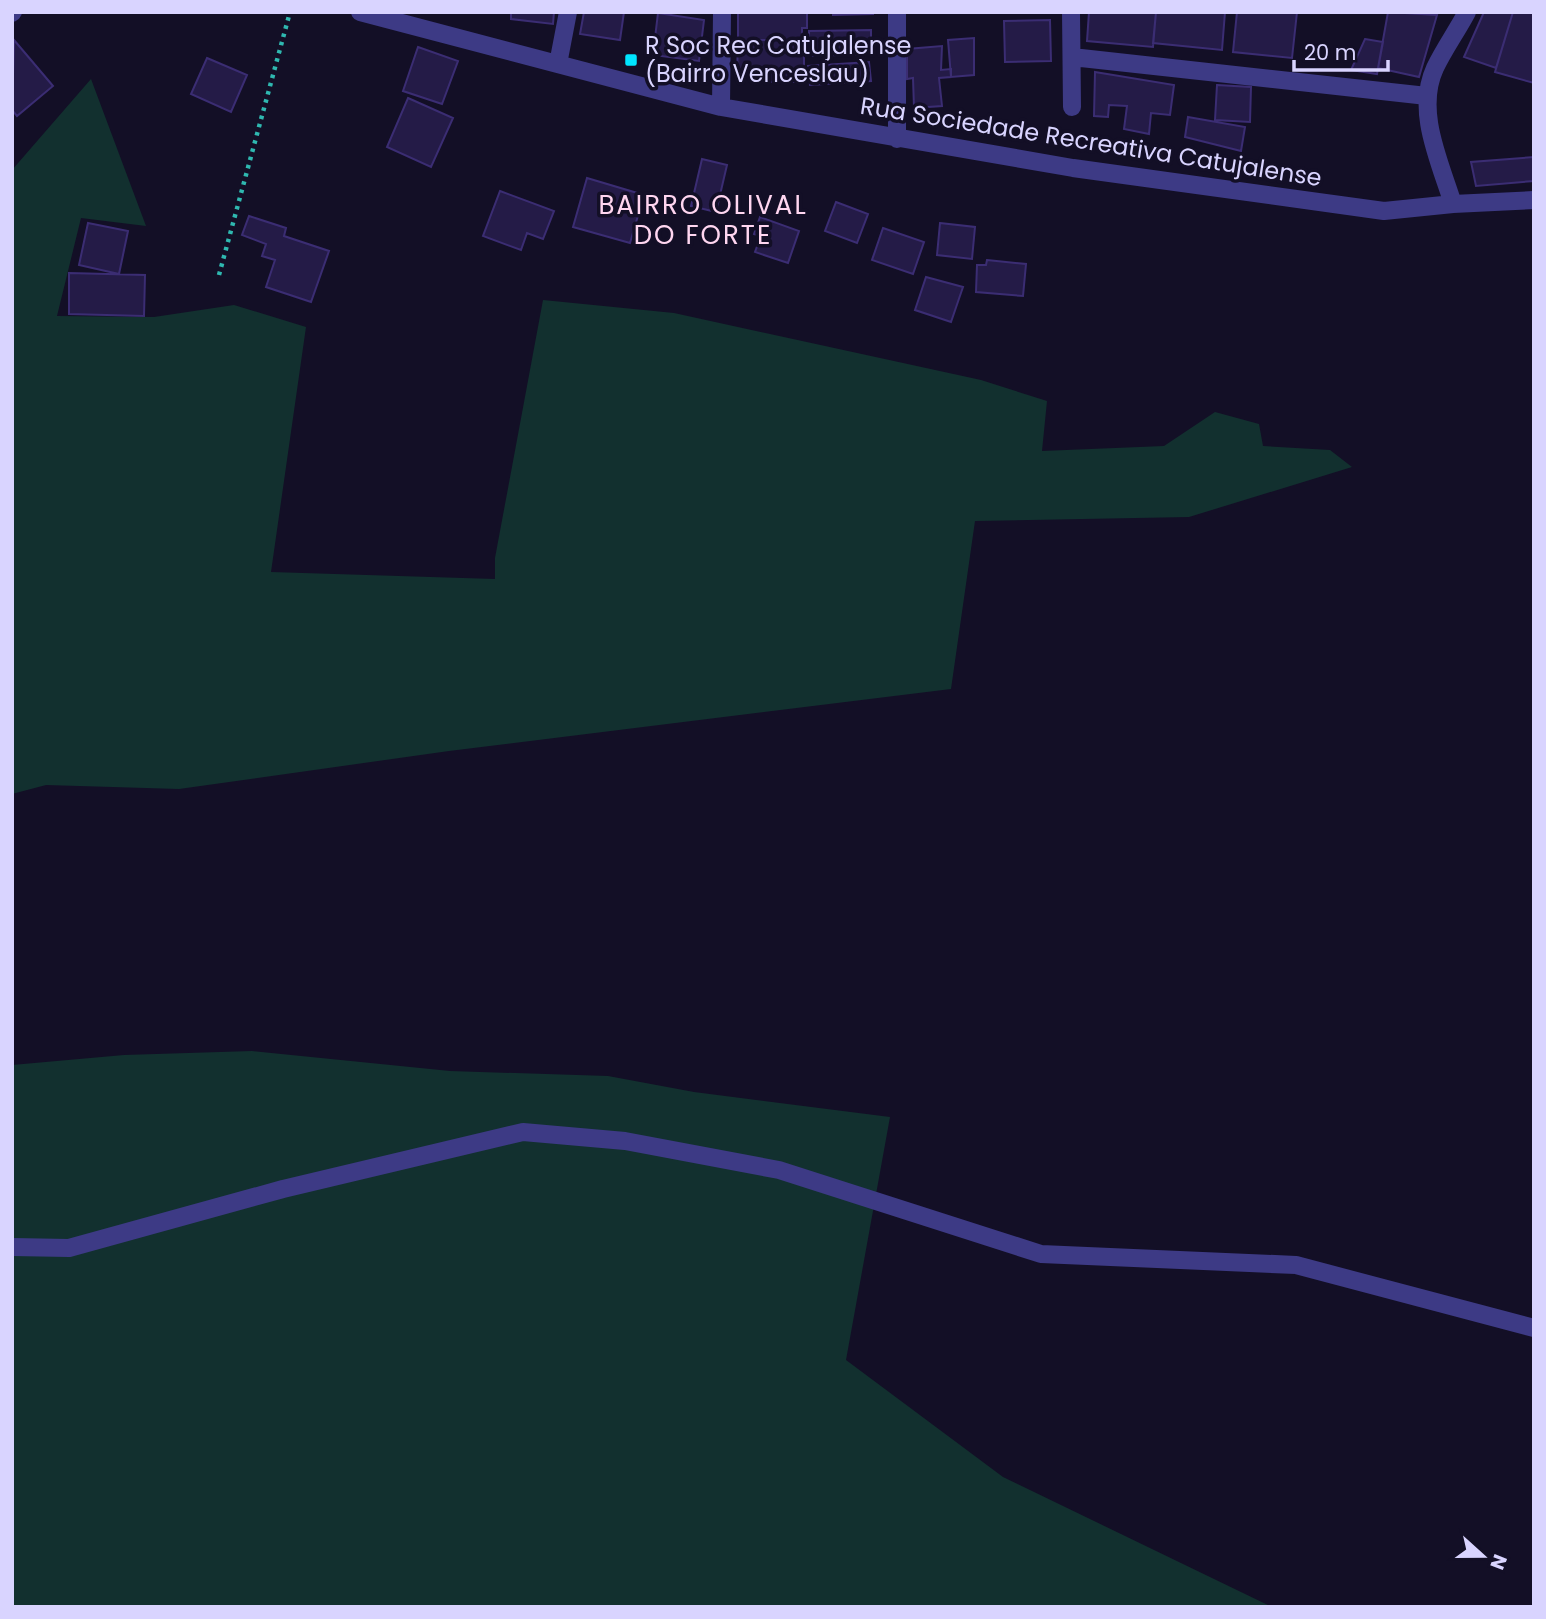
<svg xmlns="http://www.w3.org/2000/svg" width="1546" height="1619" viewBox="0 0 1546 1619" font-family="Poppins,sans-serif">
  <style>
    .green { fill: #12302f }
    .building { fill: #241b47; stroke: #3b2d73; stroke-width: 2 }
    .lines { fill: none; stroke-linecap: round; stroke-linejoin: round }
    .path { stroke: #2fb8b0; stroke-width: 4.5; stroke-dasharray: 3.5 5; stroke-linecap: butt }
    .minor { stroke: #3d3a85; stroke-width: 18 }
    .poi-dot { fill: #00e5ff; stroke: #130f26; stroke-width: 2.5 }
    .labels { text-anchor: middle; stroke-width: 7; stroke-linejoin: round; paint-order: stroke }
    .poi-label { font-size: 24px; fill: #d9d4ff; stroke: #130f26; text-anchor: start }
    .street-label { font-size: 24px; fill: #d9d4ff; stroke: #130f26 }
    .neighbourhood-label { font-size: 26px; letter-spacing: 2px; fill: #ffd6f0; stroke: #130f26 }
  </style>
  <rect width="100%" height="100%" fill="#130f26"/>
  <path class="green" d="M91 79 146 226 81 218 57 316 154 317 234 305 306 327 271 572 495 579V558L543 300 674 313 981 380 1047 401 1042 451 1164 446 1215 412 1259 424 1263 446 1330 450 1352 467 1189 517 975 521 951 689 449 751 179 789 46 785 12 794V170Z
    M252 1051 450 1071 608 1076 694 1092 890 1117 846 1360 1003 1477 1272 1607H12V1065L124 1055Z"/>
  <path class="building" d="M511 12H554L553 24 511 19Z
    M584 12H624L620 40 580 34Z
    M738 12H807V28H802V40H738Z
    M833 12H873V14L833 15Z
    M1089 12H1156L1153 47 1087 41Z
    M1156 12H1225L1222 50 1153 43Z
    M1237 12H1297L1292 58 1233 52Z
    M1388 12 1437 15 1419 77 1378 68Z
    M1484 12H1513L1496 68 1464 57Z
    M1513 12 1534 13V83L1495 72Z
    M658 13 704 20 699 61 653 55Z
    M1050 20 1051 61 1005 62 1004 21Z
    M871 30V54L809 56V31Z
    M974 38V75L951 77 948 40Z
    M1365 39 1383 42 1377 74 1351 70Z
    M14 40 53 86 17 116 12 110Z
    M738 40H804V82H760L759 76H737Z
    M942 46 941 70 951 69V77L939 78 942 106 914 108 913 78 907 79V49Z
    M418 47 458 61 442 104 403 91Z
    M207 58 247 75 231 112 191 94Z
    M869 62 871 81 810 85 808 66Z
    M1095 72 1174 85 1170 115 1151 113 1149 134 1124 129 1127 106 1109 105 1108 117 1094 116Z
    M1217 85 1251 87 1250 122 1215 120Z
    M408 98 453 118 431 167 387 147Z
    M1188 117 1245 127 1241 151 1185 137Z
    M1534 157V181L1476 186 1471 162Z
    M702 159 727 165 716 212 691 206Z
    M587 178 644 195 630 243 573 227Z
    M500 191 554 211 543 239 527 233 521 250 483 236Z
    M836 202 868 214 857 243 825 231Z
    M249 216 286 228 284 236 329 251 311 302 266 287 275 260 262 256 266 244 242 235Z
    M760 217 799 231 788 263 755 252 761 236 754 234Z
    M88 223 128 231 119 274 79 265Z
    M940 223 975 227 972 259 937 255Z
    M883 228 924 242 913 274 872 260Z
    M987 260 1026 264 1023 296 976 292 977 265H986Z
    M69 273 145 275 144 316 69 314Z
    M926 277 963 287 951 322 915 310Z"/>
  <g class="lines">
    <path class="path" d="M219 275 290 12"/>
    <path class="minor" d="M360 12 721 107 1073 168 1384 211 1453 204 1534 200
      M897 12V139
      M1071 12 1072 107
      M12 13 13 12
      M1072 57 1427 96
      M558 64 568 12
      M721 107 722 12
      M1453 204C1440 162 1415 111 1435 68 1444 49 1457 31 1467 12
      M12 1247 69 1248 283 1189 523 1132 625 1141 779 1170 1041 1254 1296 1265 1534 1328"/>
  </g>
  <rect class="poi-dot" x="624" y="53" width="14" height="14" rx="3.5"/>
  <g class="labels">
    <g class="poi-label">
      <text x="645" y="54">R Soc Rec Catujalense<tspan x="645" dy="28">(Bairro Venceslau)</tspan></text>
    </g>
    <g class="street-label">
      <text transform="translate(1091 142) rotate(9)" y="8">Rua Sociedade Recreativa Catujalense</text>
    </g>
    <g class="neighbourhood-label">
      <text x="703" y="214">BAIRRO OLIVAL<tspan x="703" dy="30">DO FORTE</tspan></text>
    </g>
  </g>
  <rect width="1546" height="1619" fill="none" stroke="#d9d4ff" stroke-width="28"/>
  <g transform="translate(1483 1556) rotate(111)" stroke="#130f26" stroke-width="5" paint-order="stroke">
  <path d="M0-5L12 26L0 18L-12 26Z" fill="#d9d4ff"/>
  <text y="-10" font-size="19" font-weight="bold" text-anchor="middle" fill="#d9d4ff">N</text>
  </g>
  <path d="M1294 60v10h94v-10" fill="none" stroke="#d9d4ff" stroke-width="3.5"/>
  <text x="1304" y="60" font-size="21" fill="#d9d4ff" stroke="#130f26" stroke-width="5" paint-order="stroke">20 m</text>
</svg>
